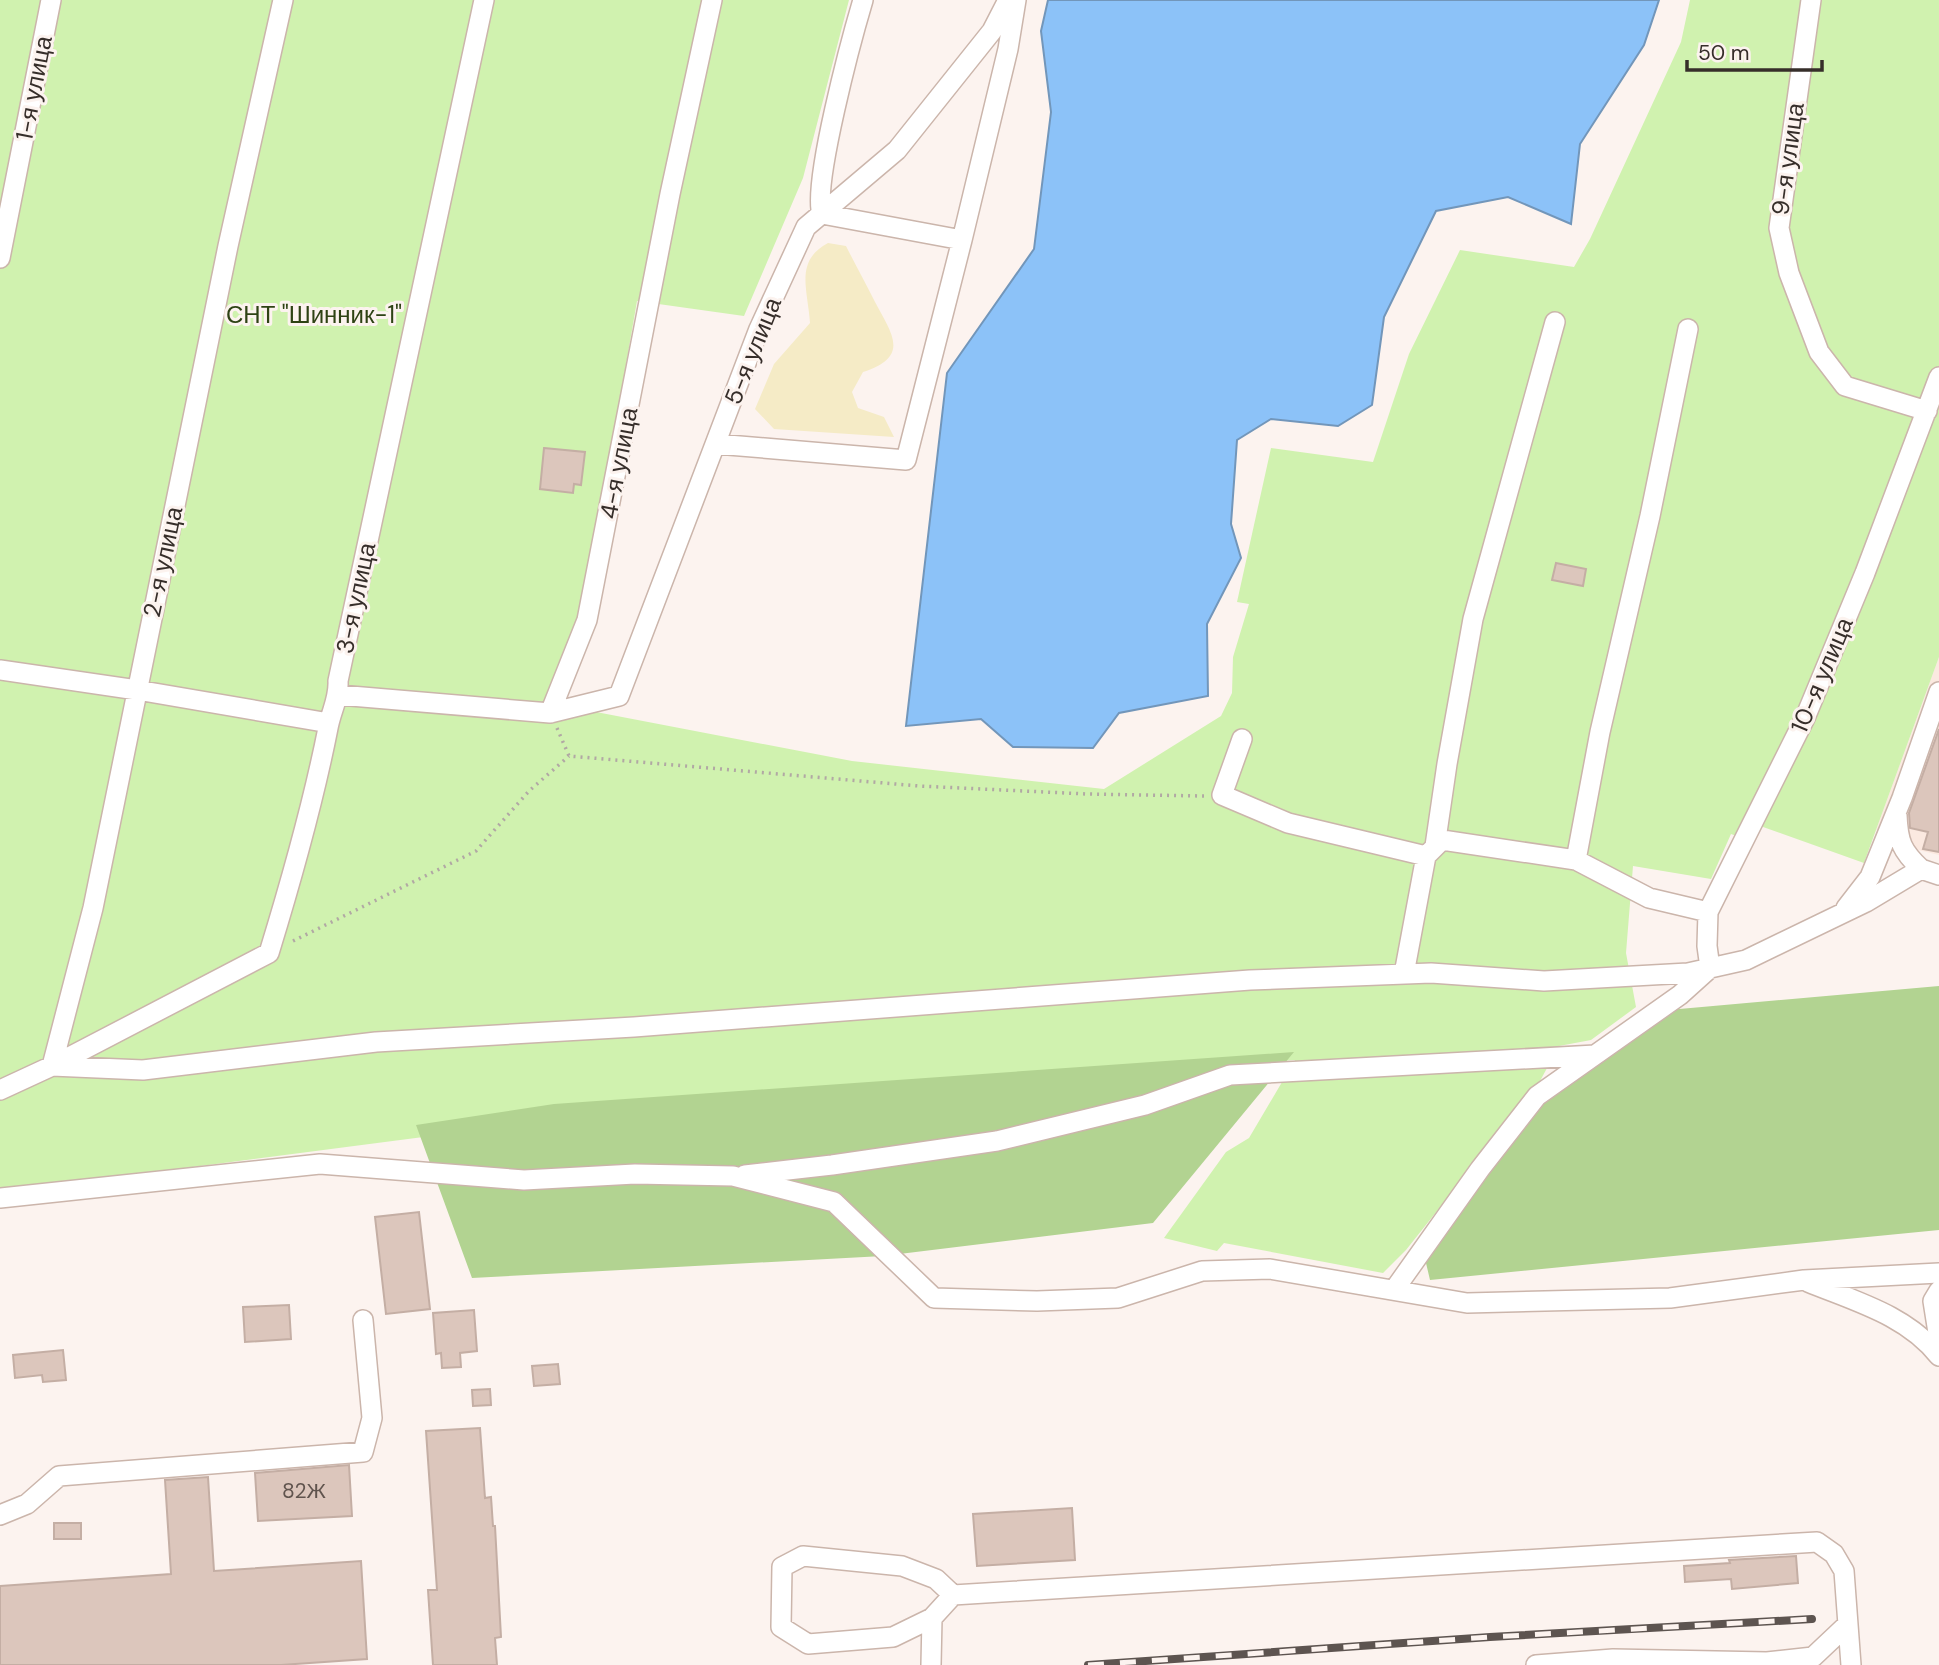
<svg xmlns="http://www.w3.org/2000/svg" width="1939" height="1665" viewBox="0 0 1939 1665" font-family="'DM Sans',sans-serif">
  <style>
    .built { fill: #fbe9e0 }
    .green { fill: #d0f2af }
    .forest { fill: #b2d391 }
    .sand { fill: #f5ebc6 }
    .water { fill: #8cc2f8; stroke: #7296ba; stroke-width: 2 }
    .building { fill: #dcc6bc; stroke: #c4aea4; stroke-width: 2 }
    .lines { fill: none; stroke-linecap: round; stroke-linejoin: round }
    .minor-casing { stroke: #cbb5ab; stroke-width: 22 }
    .path { stroke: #b1a8a4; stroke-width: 3.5; stroke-dasharray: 2 5; stroke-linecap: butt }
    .minor { stroke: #fff; stroke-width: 19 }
    .rail-casing { stroke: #5d5450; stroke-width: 8 }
    .rail { stroke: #fcf3ef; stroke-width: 5; stroke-dasharray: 16; stroke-linecap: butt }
    .labels { text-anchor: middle; stroke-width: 6; stroke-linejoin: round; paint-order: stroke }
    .number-label { font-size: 21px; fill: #60544e }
    .street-label { font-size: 24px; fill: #362e2a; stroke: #fcf3ef }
    .park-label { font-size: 24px; fill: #2e4314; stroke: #fcf3ef }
  </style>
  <rect width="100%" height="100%" fill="#fcf3ef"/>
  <path class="built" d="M1939 657V855L1918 850 1898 836 1876 830Z"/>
  <path class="green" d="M0 0H849L803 178 744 316 637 301 584 608 544 702 852 761 1104 789 1221 716 1232 693 1233 657 1249 604 1237 602 1271 448 1373 462 1409 354 1460 250 1574 267 1590 239 1681 42 1690 0H1939V657L1864 863 1749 822 1742 838 1731 834 1711 879 1633 866 1626 953 1636 1007 1591 1040 1559 1046 1540 1081 1406 1250 1383 1273 1224 1243 1217 1251 1164 1238 1226 1152 1249 1138 1295 1060 563 1119 0 1192Z"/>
  <path class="forest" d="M1939 986V1230L1430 1280 1422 1246 1545 1093 1646 1012Z
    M1294 1052 1153 1223 883 1256 472 1278 416 1125 554 1104Z"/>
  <path class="sand" d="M828 243 846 246C855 264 865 282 874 300 891 333 912 356 863 372L852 392 858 408 884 417 894 437 774 429 755 409 774 364 810 323C808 290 794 261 828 243Z"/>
  <path class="water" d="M1048 0H1659L1644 45 1580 144 1571 224 1508 197 1436 211 1384 317 1372 405 1338 426 1271 419 1237 440 1231 524 1241 558 1207 624 1208 696 1119 713 1093 748 1013 747 981 719 906 726 947 373 1034 249 1051 112 1041 31Z"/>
  <path class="building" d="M544 448 585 452 581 485 574 484 573 493 540 489Z
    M1556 563 1586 569 1583 586 1552 580Z
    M1939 729V852L1923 849 1928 832 1910 828 1909 813Z
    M419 1212 430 1309 386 1314 375 1217Z
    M289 1305 291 1339 245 1342 243 1307Z
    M474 1310 477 1351 460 1353 461 1367 442 1368 441 1353 436 1354 433 1313Z
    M63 1350 66 1380 43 1382 42 1375 15 1378 13 1355Z
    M558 1364 560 1384 534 1386 532 1366Z
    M490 1389 491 1405 473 1406 472 1390Z
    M480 1428 485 1498 491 1497 493 1526H495L501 1637 495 1638 497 1665H433L428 1590H437L426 1431Z
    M349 1465 352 1516 258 1521 255 1473Z
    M208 1477 214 1571 361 1561 367 1659 281 1665H0V1586L171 1574 165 1480Z
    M1072 1508 1075 1560 977 1566 973 1514Z
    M54 1523H81V1539H54Z
    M1796 1556 1798 1583 1732 1589 1731 1579 1685 1582 1684 1566 1730 1563 1729 1560Z"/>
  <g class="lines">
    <defs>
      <path id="minor" d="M863 0C852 37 812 185 822 214L962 240 1008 49 1016 0
        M1811 0 1779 228 1789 273 1819 352 1845 386 1927 411
        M0 258 51 0
        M716 444 906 460 962 240
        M0 670 137 690 329 723
        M339 695 550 713 587 620 670 194 712 0
        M550 713 619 696 759 329 806 227 897 150 992 31 1008 0
        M1242 739 1222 795 1288 823 1426 856 1442 840 1576 860 1649 898 1708 912
        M1897 815C1898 842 1902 851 1921 869
        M1435 846 1447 764 1473 619 1555 322
        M1576 860 1600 732 1650 516 1688 329
        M1846 908 1870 877 1902 798 1939 692
        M1404 974 1426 856
        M54 1065 269 953C292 878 313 804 328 728 331 711 339 699 338 681L484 0
        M52 1066 143 1070 376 1042 634 1027 1250 980 1431 973 1544 981 1688 973 1746 960 1866 902 1921 869 1939 875
        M0 1090 52 1066 93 908 228 246 283 0
        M745 1175 832 1165 997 1141 1145 1105 1230 1075 1595 1055
        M0 1198 320 1164 524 1180 635 1174 733 1176 834 1202 934 1298 1037 1301 1118 1298 1202 1271 1270 1269 1467 1303 1670 1298 1804 1280 1939 1273
        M1808 1282C1854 1301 1907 1315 1939 1356
        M1394 1290 1480 1169 1537 1096 1680 995 1710 968 1707 946 1708 912 1805 718 1865 573 1939 377
        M1939 1291 1933 1301 1939 1339
        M0 1515 27 1504 59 1476 363 1452 372 1418 363 1320
        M953 1595 936 1579 902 1566 803 1556 782 1567 781 1627 808 1644 893 1637 932 1618 953 1595 1817 1542 1834 1554 1844 1571 1851 1665
        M931 1665 932 1618
        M1536 1665 1613 1659 1767 1662 1813 1657 1848 1624"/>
    </defs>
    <use href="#minor" class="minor-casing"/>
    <path class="path" d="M557 728 569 756 919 786 1086 794 1204 796
      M293 941 476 851 529 791 569 756"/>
    <use href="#minor" class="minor"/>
    <defs>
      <path id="rail" d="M1088 1665 1490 1637 1812 1619"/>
    </defs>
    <use href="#rail" class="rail-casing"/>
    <use href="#rail" class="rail"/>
  </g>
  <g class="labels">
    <g class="number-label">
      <text x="304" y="1498">82Ж</text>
    </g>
    <g class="street-label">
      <text transform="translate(34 88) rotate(-79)" y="8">1-я улица</text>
      <text transform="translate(1788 159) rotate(-82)" y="8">9-я улица</text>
      <text transform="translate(753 351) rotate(-68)" y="8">5-я улица</text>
      <text transform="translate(619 463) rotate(-79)" y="8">4-я улица</text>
      <text transform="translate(163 562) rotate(-78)" y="8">2-я улица</text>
      <text transform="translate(356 598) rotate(-78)" y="8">3-я улица</text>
      <text transform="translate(1822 675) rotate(-67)" y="8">10-я улица</text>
    </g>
    <g class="park-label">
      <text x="314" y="323">СНТ "Шинник-1"</text>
    </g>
  </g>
  <path d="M1687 60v10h135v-10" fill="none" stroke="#362e2a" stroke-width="3.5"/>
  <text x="1698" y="60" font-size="21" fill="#362e2a" stroke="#fcf3ef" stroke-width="5" paint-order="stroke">50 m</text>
</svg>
